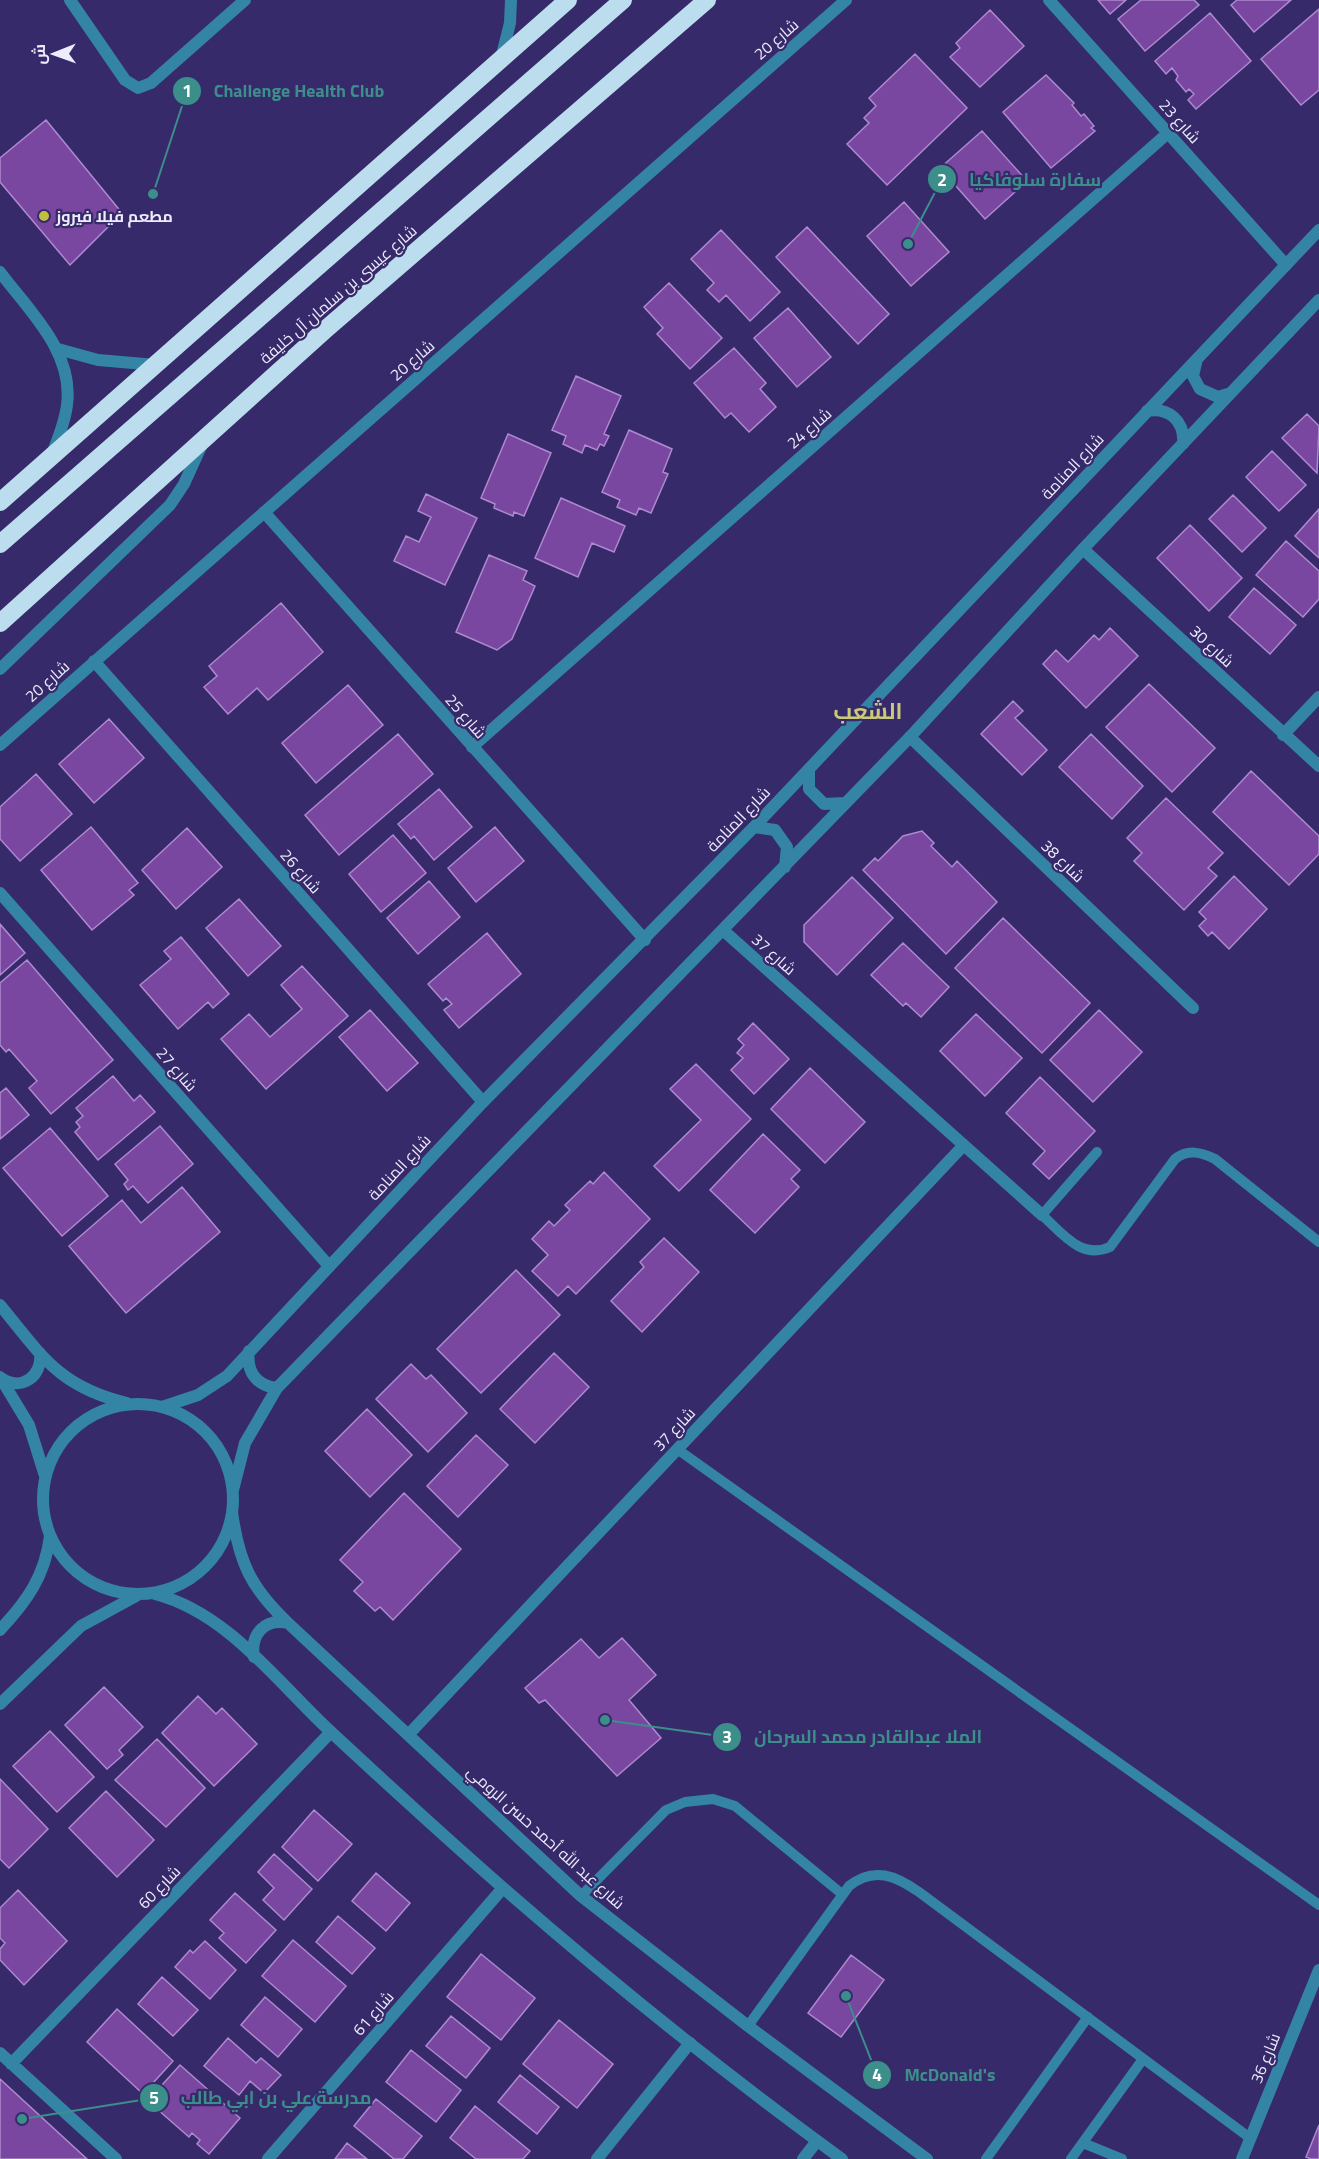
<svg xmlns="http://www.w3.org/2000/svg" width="1319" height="2159" viewBox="0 0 1319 2159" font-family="'Titillium Web',Cairo,sans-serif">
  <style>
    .building { fill: #7946a0; stroke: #af89d0; stroke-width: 1.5 }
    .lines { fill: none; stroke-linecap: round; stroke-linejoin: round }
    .service { stroke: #3485a5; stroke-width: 10 }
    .minor { stroke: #3485a5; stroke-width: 12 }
    .tertiary { stroke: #3485a5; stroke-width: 12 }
    .motorway { stroke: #bcdded; stroke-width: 18 }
    .poi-dot { fill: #c0be41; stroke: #372a6a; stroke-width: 2 }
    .labels { text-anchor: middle; stroke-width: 4.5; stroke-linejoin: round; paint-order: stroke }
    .street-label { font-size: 16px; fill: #edecfc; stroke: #372a6a }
    .poi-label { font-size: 16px; font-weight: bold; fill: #edecfc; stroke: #372a6a; text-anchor: start }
    .district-label { font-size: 22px; font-weight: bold; fill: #c9c87b; stroke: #372a6a }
    .leader { fill: none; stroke: #3b8e8a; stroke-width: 2 }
    .callout-dot { fill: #3b8e8a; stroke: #372a6a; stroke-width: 2 }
    .mark-label { font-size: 18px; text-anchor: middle; font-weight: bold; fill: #fff }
    .callout-label { font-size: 18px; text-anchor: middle; font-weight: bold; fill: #3b8e8a; stroke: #372a6a; stroke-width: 4.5; stroke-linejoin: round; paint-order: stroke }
  </style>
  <rect width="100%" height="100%" fill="#372a6a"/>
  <path class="building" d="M1098 0H1126L1110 14Z
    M1141 0H1194L1199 5 1145 51 1118 19Z
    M1237 0H1291L1254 32 1231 5Z
    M1319 9V90L1301 105 1261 59Z
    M990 10 1024 46 980 87 950 57 960 48 956 43Z
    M1210 13 1251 61 1196 109 1188 100 1194 94 1189 89 1186 92 1176 80 1178 76 1172 68 1166 74 1155 61Z
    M915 54 967 108 887 185 847 144 869 123 864 118 876 106 869 98Z
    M1046 75 1074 103 1072 105 1081 116 1084 114 1094 126 1091 128 1095 131 1051 168 1003 112Z
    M46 120 122 213 70 265 0 182V158Z
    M982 131 1027 181 985 219 940 168Z
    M904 202 949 252 911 286 867 236Z
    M807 227 889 314 858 344 776 257Z
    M721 230 780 292 750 321 726 295 719 302 707 290 714 283 691 259Z
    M669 283 722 338 690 369 657 334 663 328 644 307Z
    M788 308 831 357 797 387 754 338Z
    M734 348 766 383 760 389 776 407 749 432 731 413 725 418 694 383Z
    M576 376 621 396 604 434 609 436 604 446 600 444 597 450 585 445 582 453 563 444 566 436 552 430Z
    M1307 414 1319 426 1317 473 1282 438Z
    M629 430 672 449 663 472 668 474 651 513 639 508 636 515 617 507 620 500 602 492Z
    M508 434 551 453 524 516 514 512 513 516 494 508 495 504 481 498Z
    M1272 451 1306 485 1279 511 1246 477Z
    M426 494 477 518 445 585 394 561 406 536 419 542 431 517 418 511Z
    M1233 495 1266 528 1242 552 1209 519Z
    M561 498 625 526 614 552 592 543 578 577 535 558Z
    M1319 509V558L1295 536Z
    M1190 525 1242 578 1209 611 1157 558Z
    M1286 541 1319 571V599L1303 617 1256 575Z
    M489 555 527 571 523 580 535 586 512 639 497 650 456 632Z
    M1254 588 1296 625 1270 654 1229 617Z
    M281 603 323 652 268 700 257 688 228 714 204 687 217 676 209 666Z
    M1110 628 1138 656 1086 708 1043 664 1056 650 1068 662 1094 635 1099 640Z
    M1149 684 1215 748 1172 792 1106 727Z
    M348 685 383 725 316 783 282 743Z
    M1013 701 1023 711 1015 718 1047 750 1022 775 981 734Z
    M109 719 144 758 94 803 59 764Z
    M398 734 433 774 339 855 305 815Z
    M1091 734 1143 786 1112 819 1059 767Z
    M1251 771 1319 836V854L1289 885 1213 812Z
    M36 774 72 814 20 861 0 839V807Z
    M439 789 472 827 434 860 414 836 411 839 398 824Z
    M1166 798 1223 853 1208 868 1217 876 1184 910 1134 861 1142 853 1127 838Z
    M91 827 138 883 129 890 134 895 92 930 41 870Z
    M495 827 524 861 476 902 448 868Z
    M187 828 222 867 176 909 142 870Z
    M922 831 934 843 931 846 952 867 957 861 997 902 946 954 863 870 875 858 878 861 903 836Z
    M393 835 426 873 381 912 349 874Z
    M1234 876 1267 909 1229 949 1212 932 1208 936 1199 926 1206 919 1199 912Z
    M852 877 893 918 837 975 804 942V925Z
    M429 881 460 917 418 954 387 918Z
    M239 899 281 946 248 976 206 928Z
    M1003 918 1090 1003 1042 1053 955 968Z
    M0 924 25 953 0 975Z
    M487 933 521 974 459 1028 444 1010 452 1004 446 998 443 1001 428 984Z
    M181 937 229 994 213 1008 208 1002 178 1029 140 985 171 959 164 951Z
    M903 943 949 987 921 1017 906 1003 903 1006 871 975Z
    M27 960 113 1060 51 1114 29 1088 37 1081 9 1049 6 1052 0 1045V983Z
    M302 966 348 1016 266 1089 221 1039 249 1014 270 1037 302 1009 281 985Z
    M370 1010 418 1063 387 1091 339 1037Z
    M1099 1010 1142 1052 1093 1102 1050 1060Z
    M976 1014 1022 1058 985 1096 940 1051Z
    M753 1023 789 1059 754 1094 731 1070 743 1058 737 1053 744 1045 738 1039Z
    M696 1064 751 1119 679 1191 654 1166 701 1120 670 1089Z
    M810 1068 865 1122 825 1163 771 1109Z
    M113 1076 134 1101 140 1095 155 1112 98 1160 75 1132 80 1127 76 1122 83 1116 76 1108Z
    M1040 1077 1095 1131 1049 1179 1033 1164 1045 1151 1006 1113Z
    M6 1088 29 1115 0 1139V1093Z
    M160 1126 193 1164 148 1203 133 1186 128 1190 124 1184 128 1180 115 1164Z
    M50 1128 108 1196 62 1236 3 1168Z
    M763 1134 800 1170 791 1179 799 1187 755 1233 710 1190Z
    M604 1172 650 1219 576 1294 568 1286 558 1296 532 1271 548 1255 532 1239 549 1221 554 1226 570 1210 565 1205 590 1181 593 1184Z
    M182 1187 220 1232 126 1313 69 1246 122 1200 141 1223Z
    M664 1238 699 1272 642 1332 611 1301 644 1267 640 1262Z
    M516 1270 560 1315 481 1393 437 1349Z
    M554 1353 589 1387 535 1443 500 1409Z
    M411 1364 426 1379 431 1375 467 1413 428 1452 376 1399Z
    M367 1409 412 1455 370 1497 325 1451Z
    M476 1435 508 1465 458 1517 427 1486Z
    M404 1493 461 1549 393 1620 380 1607 375 1611 354 1591 363 1582 340 1560Z
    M622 1638 656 1675 629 1700 661 1738 617 1776 545 1700 539 1703 525 1688 581 1639 599 1658Z
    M104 1687 143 1727 119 1750 123 1755 107 1769 65 1725Z
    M198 1696 216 1714 222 1708 257 1744 214 1786 162 1733Z
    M50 1731 94 1777 57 1812 13 1766Z
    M157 1739 205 1788 166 1827 115 1780Z
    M0 1779 48 1829 9 1868 0 1859Z
    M106 1791 154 1840 117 1877 69 1828Z
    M314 1810 352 1844 318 1881 282 1847Z
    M274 1854 312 1889 284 1920 263 1900 274 1888 258 1872Z
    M376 1873 410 1903 386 1931 352 1901Z
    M18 1890 67 1941 24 1985 0 1960V1949L5 1943 0 1938V1908Z
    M235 1893 276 1930 246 1963 219 1938 224 1933 210 1920Z
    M338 1916 375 1948 352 1974 316 1942Z
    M293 1940 346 1986 315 2022 262 1976Z
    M205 1941 236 1970 210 1999 175 1967 190 1950 193 1953Z
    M481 1954 535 1998 501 2040 447 1997Z
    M851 1955 884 1980 841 2037 808 2013Z
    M162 1977 198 2010 173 2036 138 2004Z
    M265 1997 302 2029 278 2057 241 2025Z
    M117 2009 173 2061 143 2094 87 2042Z
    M451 2016 490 2048 466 2078 426 2046Z
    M559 2020 613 2064 577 2108 523 2064Z
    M228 2038 256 2063 261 2058 281 2075 264 2093 250 2081 239 2095 204 2066Z
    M411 2050 461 2090 436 2122 386 2082Z
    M180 2065 240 2118 209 2154 197 2144 200 2140 192 2133 189 2137 157 2109 162 2103 153 2095Z
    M520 2075 559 2107 537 2134 498 2102Z
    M0 2079 87 2159H0Z
    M376 2099 422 2136 403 2159H394L354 2126Z
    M475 2106 530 2151 523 2159H476L450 2138Z
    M1319 2125V2159H1311L1306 2157Z
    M347 2143 367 2159H335Z"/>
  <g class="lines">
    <path class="service" d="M1097 1152 1042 1215C1062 1233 1081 1260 1110 1247L1175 1159C1188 1149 1201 1152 1215 1159L1319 1242
      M677 1449 1319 1905
      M581 1896 666 1810 685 1802 713 1799 735 1806 842 1894
      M748 2026 849 1886C874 1866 896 1876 919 1892L1250 2138
      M1083 2143 1122 2159
      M986 2159 1088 2017
      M1071 2159 1143 2059"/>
    <path class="minor" d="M70 0 125 80 138 88 151 83 245 0
      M1049 0 1286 265
      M502 55 510 23 511 0
      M0 272C30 312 74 352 67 405 65 422 58 439 52 454
      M58 349 98 360 156 365
      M264 512 645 940
      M1083 549 1319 766
      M94 661 483 1102
      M1283 735 1319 697
      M910 737 1193 1008
      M0 745 846 0
      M472 747 1168 133
      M0 893 329 1266
      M724 931 1042 1215
      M409 1734 963 1146
      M0 2053 116 2159
      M11 2064 331 1732
      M268 2159 503 1888
      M597 2159 690 2043
      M803 2159 817 2141
      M1242 2159 1319 1970"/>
    <path class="tertiary" d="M1197 359 1193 376 1200 389 1218 397 1231 393
      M1147 411C1169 407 1185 421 1183 444
      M0 669 170 505 184 484 203 442
      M809 769V789L824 804 844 803
      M754 827 775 830 787 847 785 867
      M0 1305C41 1355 59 1387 127 1403
      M249 1351C246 1372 257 1386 277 1388
      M0 1377 29 1425 45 1476
      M1 1378C21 1392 43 1376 40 1353
      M43 1499a95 95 0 1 1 190 0a95 95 0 1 1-190 0Z
      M162 1407 198 1395 227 1376 483 1102 754 827 1319 230
      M233 1490 245 1443 277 1388 910 737 1083 549 1319 300
      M232 1512C239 1563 251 1588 288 1623L581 1896 748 2026 927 2159
      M155 1594C228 1613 277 1682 331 1732 387 1784 444 1836 502 1887 611 1982 725 2074 842 2159
      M0 1630C27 1601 45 1576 50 1536
      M254 1657C250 1635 264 1618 288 1623
      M0 1704 81 1626 136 1596"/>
    <path class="motorway" d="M0 502 568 0
      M0 544 623 0
      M0 623 326 329 707 0"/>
  </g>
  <circle class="poi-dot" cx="44" cy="216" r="6"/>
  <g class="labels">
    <g class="street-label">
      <text transform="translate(776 39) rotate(-41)" y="6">شارع 20</text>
      <text transform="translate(1180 121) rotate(48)" y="6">شارع 23</text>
      <text transform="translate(338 294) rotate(-41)" y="6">شارع عيسى بن سلمان آل خليفة</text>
      <text transform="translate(412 360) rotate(-41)" y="6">شارع 20</text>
      <text transform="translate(809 428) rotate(-41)" y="6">شارع 24</text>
      <text transform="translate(1072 466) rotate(-47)" y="6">شارع المنامة</text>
      <text transform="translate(1212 646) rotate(43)" y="6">شارع 30</text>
      <text transform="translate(47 681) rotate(-42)" y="6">شارع 20</text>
      <text transform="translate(466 716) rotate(49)" y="6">شارع 25</text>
      <text transform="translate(738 819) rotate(-46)" y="6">شارع المنامة</text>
      <text transform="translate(1063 861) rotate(44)" y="6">شارع 38</text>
      <text transform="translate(301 871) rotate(49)" y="6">شارع 26</text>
      <text transform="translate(774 954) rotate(42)" y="6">شارع 37</text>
      <text transform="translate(177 1069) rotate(49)" y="6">شارع 27</text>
      <text transform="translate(399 1167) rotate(-47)" y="6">شارع المنامة</text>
      <text transform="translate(674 1429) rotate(-47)" y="6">شارع 37</text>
      <text transform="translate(546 1837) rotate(42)" y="6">شارع عبد الله أحمد حسن الرومي</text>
      <text transform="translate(159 1887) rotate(-46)" y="6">شارع 60</text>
      <text transform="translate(373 2013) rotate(-49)" y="6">شارع 61</text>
      <text transform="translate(1265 2058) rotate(-68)" y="6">شارع 36</text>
    </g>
    <g class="poi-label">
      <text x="56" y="222">مطعم فيلا فيروز</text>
    </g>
    <g class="district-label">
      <text x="868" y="719">الشعب</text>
    </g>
  </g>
  <path class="leader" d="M153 194L187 91M908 244L942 179M605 1720L727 1737M846 1996L877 2075M22 2119L154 2098"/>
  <g class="callout-dot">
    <circle cx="153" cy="194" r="6"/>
    <circle cx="908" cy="244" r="6"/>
    <circle cx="605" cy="1720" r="6"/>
    <circle cx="846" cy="1996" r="6"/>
    <circle cx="22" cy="2119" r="6"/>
    <circle cx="187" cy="91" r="15"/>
    <circle cx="942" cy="179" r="15"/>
    <circle cx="727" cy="1737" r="15"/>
    <circle cx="877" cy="2075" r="15"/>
    <circle cx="154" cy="2098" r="15"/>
  </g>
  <g class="mark-label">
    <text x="187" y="97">1</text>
    <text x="942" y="186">2</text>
    <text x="727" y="1743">3</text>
    <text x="877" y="2081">4</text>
    <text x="154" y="2104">5</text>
  </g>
  <g class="callout-label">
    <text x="299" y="97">Challenge Health Club</text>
    <text x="1035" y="186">سفارة سلوفاكيا</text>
    <text x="868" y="1743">الملا عبدالقادر محمد السرحان</text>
    <text x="950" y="2081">McDonald's</text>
    <text x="276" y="2104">مدرسة علي بن ابي طالب</text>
  </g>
  <g transform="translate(54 54) rotate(269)" stroke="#372a6a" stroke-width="4.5" paint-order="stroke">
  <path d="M0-4.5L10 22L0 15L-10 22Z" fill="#edecfc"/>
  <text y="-9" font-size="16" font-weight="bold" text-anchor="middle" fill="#edecfc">ش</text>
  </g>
</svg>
